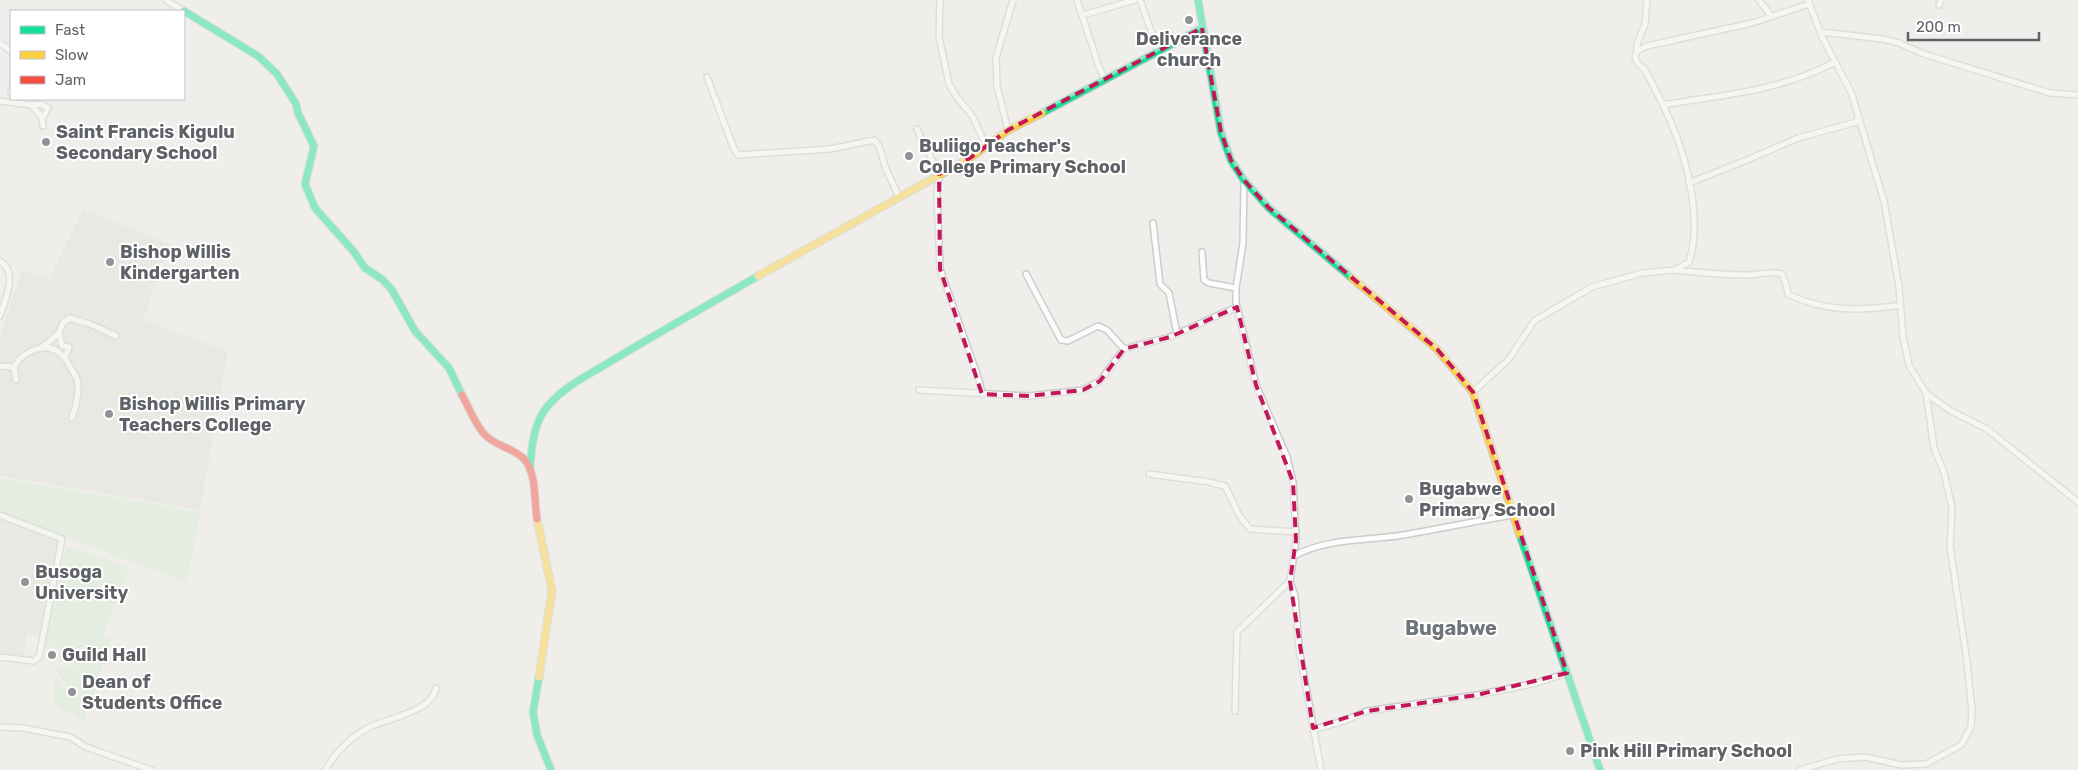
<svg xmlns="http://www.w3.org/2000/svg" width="2078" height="770" viewBox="0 0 2078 770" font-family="Rubik,sans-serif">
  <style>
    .education { fill: #e2e0da }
    .green { fill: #d8ebd6 }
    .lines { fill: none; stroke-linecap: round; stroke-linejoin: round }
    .street-casing { stroke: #cbcccc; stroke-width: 8 }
    .fast-casing { stroke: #cacacb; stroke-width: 9 }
    .slow-casing { stroke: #cacacb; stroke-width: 9 }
    .jam-casing { stroke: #cacacb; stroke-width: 9 }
    .street { stroke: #fdfcfc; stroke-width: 5 }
    .fast { stroke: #16e098; stroke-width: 7 }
    .slow { stroke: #ffcf43; stroke-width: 7 }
    .jam { stroke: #f24e42; stroke-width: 7 }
    .marked { fill: none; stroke: #c2185b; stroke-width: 4; stroke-dasharray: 10 6; stroke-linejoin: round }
    .poi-dot { fill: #919496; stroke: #fff; stroke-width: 2 }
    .labels { text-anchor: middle; stroke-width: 4; stroke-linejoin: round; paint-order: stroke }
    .poi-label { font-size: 18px; font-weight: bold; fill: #5f6368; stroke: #fff; text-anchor: start }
    .quarter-label { font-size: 20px; font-weight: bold; fill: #70757a; stroke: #fff }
  </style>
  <rect width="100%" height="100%" fill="#efeeea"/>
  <path class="education" d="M83 209 169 244 143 320 228 351 200 510 0 476V337L22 269 49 279Z
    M0 518 58 540 39 635 27 633 24 656 0 653Z"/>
  <path class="green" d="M0 478 201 512 186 582 0 513Z
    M66 546 129 567 103 636 111 640 84 722 53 704 54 675 66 691 65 694 72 698 82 690 70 685 67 687 55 668 66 665V668H74V658H67V663L57 662 59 647H45Z"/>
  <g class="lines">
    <defs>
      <path id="street" d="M166 0 184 11
        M940 0 939 37 949 84 956 96 973 117 986 146
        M1077 0 1099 67 1105 80
        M1140 0 1158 50
        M1759 0 1772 17
        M1808 0 1823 39 1851 92 1884 201 1899 287 1903 337 1909 365 1926 393 1931 397 1951 411 1987 429 2078 502
        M1939 5 1941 0
        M1083 15 1135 0
        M1821 32 1883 39 1899 43 1924 54 2050 93 2078 95
        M0 43 11 51
        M1637 51V44L1645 24 1647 0
        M707 77 734 149 738 155 830 149 874 140 879 146 886 169 899 197
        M11 90V93
        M0 101 31 105 42 117 43 126
        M31 105 41 104 48 108 42 120
        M1663 105C1725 94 1778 92 1835 62
        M917 129 939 174 937 194 940 269 979 380 982 394
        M1008 130 997 86 996 58 1013 0
        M1244 180 1243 243 1236 288V303L1256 385 1287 457 1293 482 1296 540 1290 581 1295 596 1299 648 1321 770
        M1689 183 1747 160 1798 138 1857 122 1858 116
        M1153 223 1160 284 1169 293 1177 334
        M1202 252 1204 280 1209 283 1236 288
        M0 261C19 273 5 299 0 316
        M1676 270C1701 273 1726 275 1751 275 1761 274 1772 271 1782 274L1786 284 1788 294C1824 312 1861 311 1900 305
        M1026 274 1061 340 1068 341 1098 326 1107 330 1124 349
        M59 332 62 346 69 347 65 358
        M41 348 58 334 63 323 69 318 90 324 116 336
        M0 366 14 367C23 351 48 339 63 356 67 359 69 365 71 369 74 373 77 378 78 383 79 395 76 406 72 418
        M14 367 16 380
        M919 390 1029 396 1083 390 1100 381 1124 349 1170 337 1237 307
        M1473 392 1509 359 1534 321 1592 287 1642 273 1675 270 1689 262C1704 215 1684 147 1663 105 1657 93 1651 81 1645 70 1643 67 1639 65 1637 62 1634 59 1635 55 1637 51L1647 46 1752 23 1809 4
        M1149 474 1209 482 1225 486 1239 515 1250 529 1296 532
        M0 515 62 539 39 657 34 661 0 657
        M1294 556C1326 538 1367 541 1403 535 1439 529 1476 521 1513 515
        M1235 711 1237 632 1290 581
        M0 727 23 728 70 737 86 747 151 770
        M1313 728H1319L1344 721 1367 711 1477 695 1537 683 1567 673
        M326 770C334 753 353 735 370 727 388 718 432 712 436 688
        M1800 770 1837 759 1865 757 1902 765 1926 764 1961 745 1971 727 1972 711 1967 662 1950 546 1952 508 1944 472 1934 448 1926 393"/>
      <path id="fast" d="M1198 0 1221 132 1231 160 1244 180 1269 208 1352 278
        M184 11 258 56 277 74 296 104 298 113 314 146 305 184 315 208 354 252 365 268 383 280 392 290 415 331 449 368 462 395
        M1042 113 1202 28
        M530 470C531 452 533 427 544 411 561 387 589 375 613 360 661 331 710 304 758 276
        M1520 535 1600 770
        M539 677 533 712 537 735 551 770"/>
      <path id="slow" d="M758 276 970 158 1008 130 1042 113
        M1352 278 1437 349 1473 392 1520 535
        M537 519 552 591 539 677"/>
      <path id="jam" d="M462 395C468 406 476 426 485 435 495 446 514 448 524 459 537 474 534 501 537 519"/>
    </defs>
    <use href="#street" class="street-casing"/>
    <use href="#fast" class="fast-casing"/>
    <use href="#slow" class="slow-casing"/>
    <use href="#jam" class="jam-casing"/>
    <use href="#street" class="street"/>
    <use href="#fast" class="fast"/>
    <use href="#slow" class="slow"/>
    <use href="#jam" class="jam"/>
  </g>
  <path d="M0 0H2078V770H0ZM1202 28 1221 132 1231 160 1244 180 1269 208 1437 349 1473 392 1567 673 1477 695 1367 711 1313 728 1290 581 1296 540 1293 482 1256 385 1237 307 1170 337 1124 349 1100 381 1083 390 1029 396 982 394 940 269 939 174 970 158 1008 130Z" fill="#efeeea" fill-opacity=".55" fill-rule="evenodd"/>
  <path class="marked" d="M1202 28 1221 132 1231 160 1244 180 1269 208 1437 349 1473 392 1567 673 1477 695 1367 711 1313 728 1290 581 1296 540 1293 482 1256 385 1237 307 1170 337 1124 349 1100 381 1083 390 1029 396 982 394 940 269 939 174 970 158 1008 130Z"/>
  <g class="poi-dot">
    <circle cx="1189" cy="20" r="5"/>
    <circle cx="46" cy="142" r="5"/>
    <circle cx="909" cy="156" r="5"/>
    <circle cx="110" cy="262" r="5"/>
    <circle cx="109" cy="414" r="5"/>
    <circle cx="1409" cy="499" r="5"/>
    <circle cx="25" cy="582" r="5"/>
    <circle cx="52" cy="655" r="5"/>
    <circle cx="72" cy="692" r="5"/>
    <circle cx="1570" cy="751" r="5"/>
  </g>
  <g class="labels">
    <g class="poi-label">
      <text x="1189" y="45" text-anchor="middle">Deliverance<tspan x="1189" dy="21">church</tspan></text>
      <text x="56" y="138">Saint Francis Kigulu<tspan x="56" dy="21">Secondary School</tspan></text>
      <text x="919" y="152">Buliigo Teacher's<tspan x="919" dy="21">College Primary School</tspan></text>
      <text x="120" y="258">Bishop Willis<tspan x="120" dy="21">Kindergarten</tspan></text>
      <text x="119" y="410">Bishop Willis Primary<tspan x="119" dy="21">Teachers College</tspan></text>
      <text x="1419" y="495">Bugabwe<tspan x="1419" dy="21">Primary School</tspan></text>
      <text x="35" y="578">Busoga<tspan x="35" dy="21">University</tspan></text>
      <text x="62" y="661">Guild Hall</text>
      <text x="82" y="688">Dean of<tspan x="82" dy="21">Students Office</tspan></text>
      <text x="1580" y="757">Pink Hill Primary School</text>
    </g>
    <g class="quarter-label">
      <text x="1451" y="635">Bugabwe</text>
    </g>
  </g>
  <rect x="10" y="10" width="175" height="90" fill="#ffffff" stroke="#bfc1c3"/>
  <rect x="20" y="26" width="25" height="8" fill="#16e098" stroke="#bfc1c3"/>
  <text x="55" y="35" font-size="15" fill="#5f6368">Fast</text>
  <rect x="20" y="51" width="25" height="8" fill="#ffcf43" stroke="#bfc1c3"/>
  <text x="55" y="60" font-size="15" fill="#5f6368">Slow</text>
  <rect x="20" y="76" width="25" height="8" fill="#f24e42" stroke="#bfc1c3"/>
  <text x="55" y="85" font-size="15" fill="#5f6368">Jam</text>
  <path d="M1908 32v8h131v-8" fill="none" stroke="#5f6368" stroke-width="2.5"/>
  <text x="1916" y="32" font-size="15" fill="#5f6368" stroke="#ffffff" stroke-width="4" paint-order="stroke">200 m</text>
</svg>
